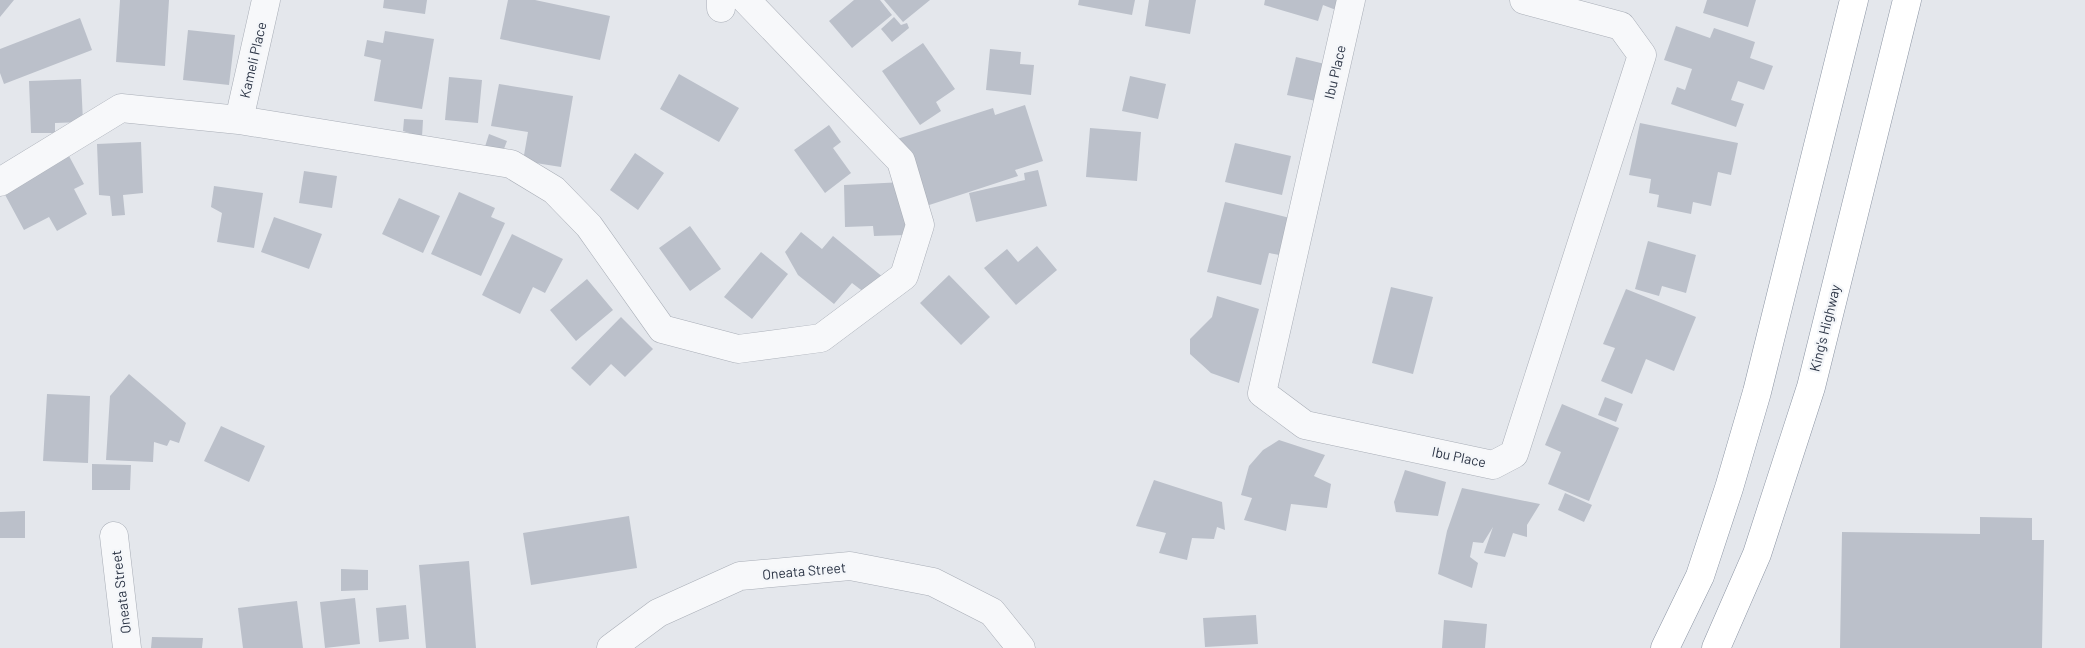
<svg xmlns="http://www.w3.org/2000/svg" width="2085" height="648" viewBox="0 0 2085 648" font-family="Barlow,sans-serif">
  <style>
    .building { fill: #bbc0ca }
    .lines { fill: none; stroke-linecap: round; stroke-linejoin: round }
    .minor-casing { stroke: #a9aeb7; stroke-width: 29 }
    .highway-casing { stroke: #8b94a3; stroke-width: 29 }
    .minor { stroke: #f7f8fa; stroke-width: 28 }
    .highway { stroke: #fff; stroke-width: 28 }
    .labels { text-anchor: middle; stroke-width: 4.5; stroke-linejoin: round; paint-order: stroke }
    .street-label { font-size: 14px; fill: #2b3445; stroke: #f4f6f9 }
  </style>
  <rect width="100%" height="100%" fill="#e4e7ec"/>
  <path class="building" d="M0 0H14L0 17Z
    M120 0H169L165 66 116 62Z
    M384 0H427L425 14 383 8Z
    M508 0H535L610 16 600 60 500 39Z
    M854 0H880L892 15 852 48 829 21Z
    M884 0H930L903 22Z
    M1079 0H1135L1132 15 1078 5Z
    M1149 0H1196L1190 34 1145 26Z
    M1265 0H1339L1336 10 1323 5 1318 21 1264 5Z
    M1707 0H1756L1748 27 1703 13Z
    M894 17 901 25 907 23 909 28 892 42 881 29Z
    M80 18 92 50 4 84 0 73V49Z
    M1676 26 1710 38 1714 28 1755 42 1750 58 1773 66 1764 90 1738 81 1731 100 1744 104 1736 127 1671 104 1677 87 1685 90 1692 69 1664 60Z
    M188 30 235 35 229 85 183 80Z
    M385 31 434 39 422 109 374 101 381 60 364 56 367 40 383 43Z
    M923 43 955 89 936 102 941 111 920 125 882 71Z
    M990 49 1021 52 1020 64 1034 65 1031 95 986 90Z
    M1296 57 1329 65 1321 102 1287 95Z
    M679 74 739 108 719 142 660 109Z
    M1130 76 1166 84 1158 119 1122 111Z
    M449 77 482 80 478 123 445 120Z
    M81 79 83 122 55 123V133H31L29 81Z
    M499 84 573 96 561 167 523 161 528 132 491 126Z
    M1025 105 1043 161 1015 170 1018 176 917 209 894 140 993 108 995 115Z
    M404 119 423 120 422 137 403 131Z
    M1640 123 1738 143 1731 175 1718 172 1711 206 1693 202 1691 214 1657 207 1659 195 1649 193 1651 179 1629 175Z
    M829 125 841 142 833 148 851 173 825 193 794 150Z
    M1090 128 1141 132 1137 181 1086 177Z
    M489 134 507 141 500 159 483 153Z
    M141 142 143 193 123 195 125 215 112 216 110 196 99 195 97 144Z
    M1235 143 1291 156 1282 195 1225 182Z
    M635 153 664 173 638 210 610 190Z
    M69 156 84 184 74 189 87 214 57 231 49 217 24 230 3 191Z
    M1038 170 1047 206 976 222 969 193 1025 180 1024 173Z
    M304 171 337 176 332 208 299 203Z
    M904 182 906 235 874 236 873 226 845 227 844 185Z
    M214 186 263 193 254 248 217 242 222 213 211 207Z
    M459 192 495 208 491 217 505 223 481 276 431 254Z
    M399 198 440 216 423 253 382 234Z
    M1225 202 1294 219 1285 256 1269 253 1261 285 1207 272Z
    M274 217 322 234 309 269 261 252Z
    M690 226 721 269 690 291 659 248Z
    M801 232 822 249 833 236 884 278 869 296 852 283 834 304 798 275 785 252Z
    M512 234 563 259 545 293 533 287 520 314 482 295Z
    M1648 241 1696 255 1686 293 1662 286 1659 296 1635 289Z
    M1037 246 1057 270 1016 305 984 268 1007 249 1018 262Z
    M761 252 788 274 752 319 724 297Z
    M949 275 990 317 961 345 920 303Z
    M587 279 613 310 576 341 550 310Z
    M1391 287 1433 297 1413 374 1372 363Z
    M1626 289 1696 317 1674 371 1646 359 1632 394 1601 381 1615 348 1603 344Z
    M1217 296 1259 309 1239 383 1211 373 1190 354V339L1212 317Z
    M621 317 653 349 625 377 611 364 590 386 571 368Z
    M129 374 186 423 179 443 170 440 167 446 154 442 153 462 106 460 110 396Z
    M47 394 90 396 88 463 43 461Z
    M1605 397 1623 404 1616 422 1598 415Z
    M1562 404 1619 428 1589 501 1548 484 1561 452 1545 445Z
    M221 426 265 446 249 482 204 461Z
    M1279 440 1325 455 1314 476 1331 484 1327 508 1291 504 1286 531 1244 520 1252 498 1241 495 1249 466 1263 450Z
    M92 464 131 465 130 490H92Z
    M1405 470 1446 482 1438 516 1396 512 1394 502Z
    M1154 480 1222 502 1225 530 1217 527 1214 539 1192 538 1187 560 1159 553 1166 533 1136 526Z
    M1462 488 1540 504 1527 525V537L1513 533 1505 557 1484 553 1493 527 1483 543 1473 542 1470 557 1478 563 1472 588 1438 574 1447 531Z
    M1565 493 1592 505 1584 522 1558 510Z
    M25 511V538H0V512Z
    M629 516 637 568 531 585 523 533Z
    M1980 517 2032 518V540H2044L2042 648H1840L1842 532 1980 534Z
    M469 561 476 648H426L419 565Z
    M341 569 368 570V590L341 591Z
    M355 598 360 644 325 648 320 602Z
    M297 601 303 648H243L238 608Z
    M406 605 409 639 379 642 376 608Z
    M1256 615 1258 644 1205 647 1203 618Z
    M1444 620 1487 624 1485 648H1442Z
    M152 637 203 638 202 648H151Z"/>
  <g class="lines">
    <defs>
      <path id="minor" d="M1351 0 1262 393 1305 425 1493 465 1514 454 1642 55 1621 26 1524 0
        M721 8V0
        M239 120 266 0
        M0 182 121 108 239 120 511 164 554 190 589 226 662 329 738 349 821 338 904 276 920 225 901 161 746 0
        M114 536 127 648
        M611 648 658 613 740 576 850 566 933 582 992 612 1021 648"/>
      <path id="highway" d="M1665 648 1700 576 1729 488 1757 392 1854 0
        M1716 648 1757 554 1811 387 1907 0"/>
    </defs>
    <use href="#minor" class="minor-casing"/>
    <use href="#highway" class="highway-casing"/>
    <use href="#minor" class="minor"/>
    <use href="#highway" class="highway"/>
  </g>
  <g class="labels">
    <g class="street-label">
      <text transform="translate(253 60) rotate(-77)" y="5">Kameli Place</text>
      <text transform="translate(1335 72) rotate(-77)" y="5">Ibu Place</text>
      <text transform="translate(1825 328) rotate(-76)" y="5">King's Highway</text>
      <text transform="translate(1459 457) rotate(12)" y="5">Ibu Place</text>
      <text transform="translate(804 571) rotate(-5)" y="5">Oneata Street</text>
      <text transform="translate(121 592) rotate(-97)" y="5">Oneata Street</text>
    </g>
  </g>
</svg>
